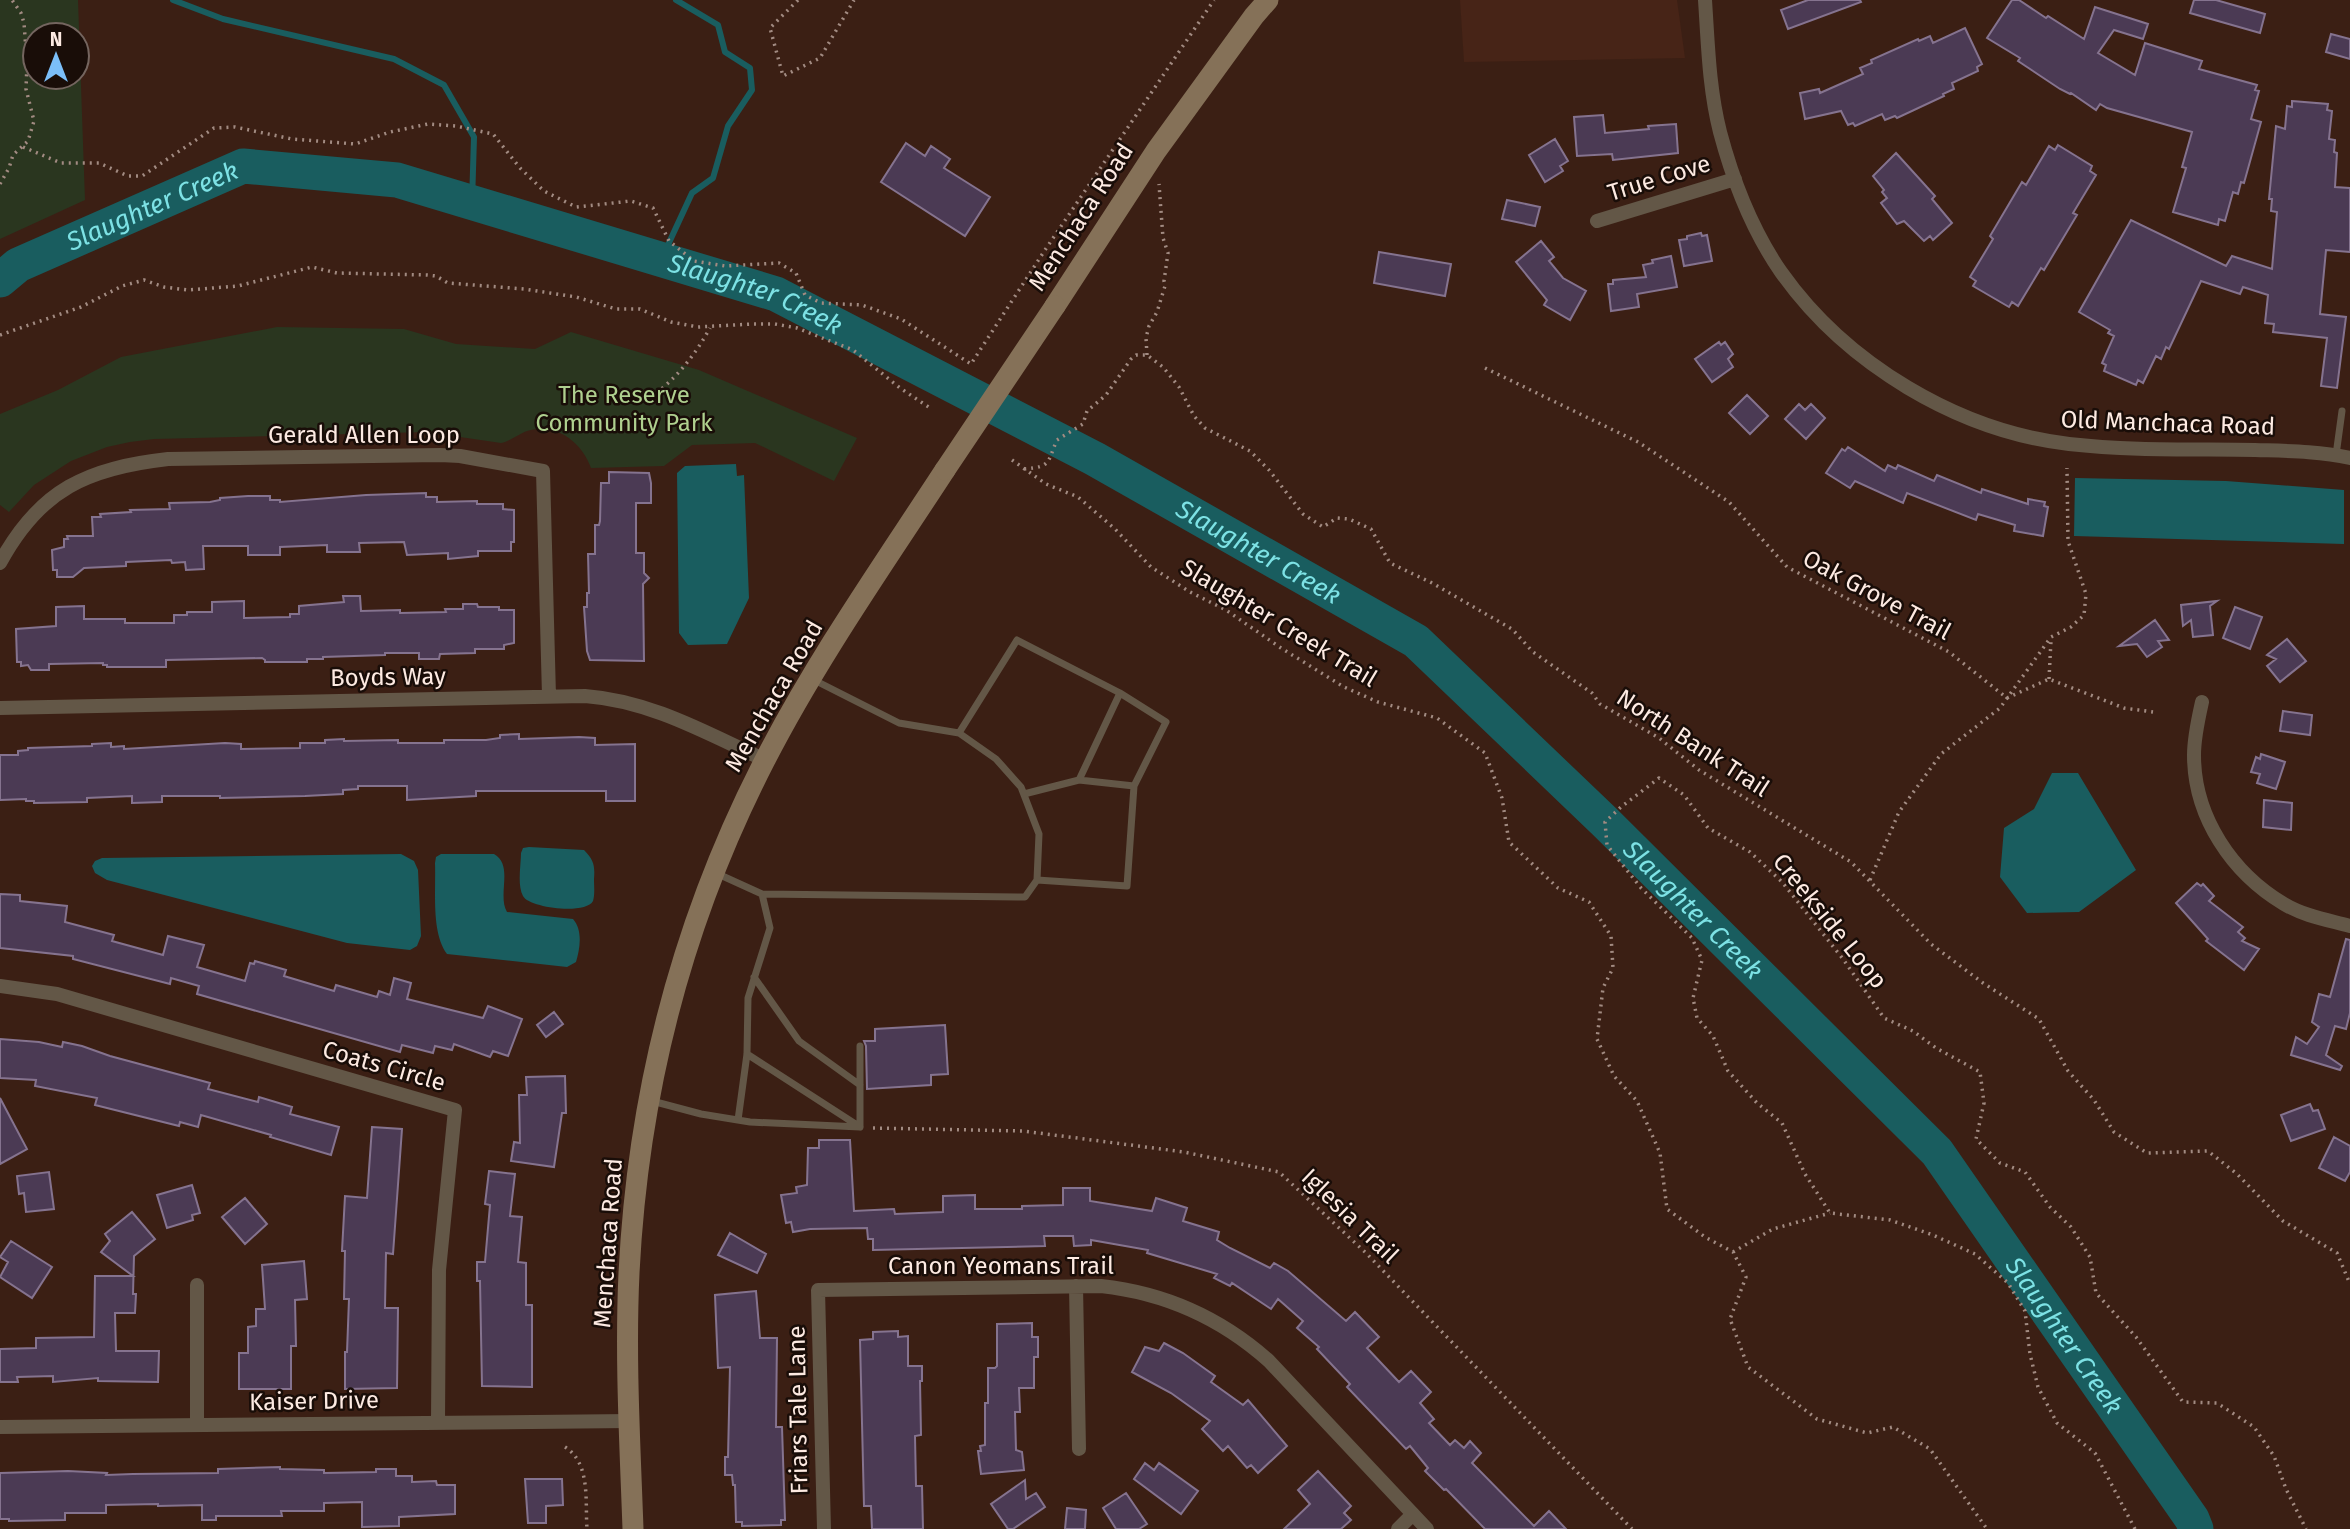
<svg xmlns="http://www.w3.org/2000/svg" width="2350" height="1529" viewBox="0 0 2350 1529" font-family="'Fira Sans',sans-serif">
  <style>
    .built { fill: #472417 }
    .green { fill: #2a361f; fill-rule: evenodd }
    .water { fill: #195d5f }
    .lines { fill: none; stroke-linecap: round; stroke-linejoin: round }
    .stream { stroke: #195d5f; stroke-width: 6 }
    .river { stroke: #195d5f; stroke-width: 35 }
    .building { fill: #4b3a54; stroke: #85738f; stroke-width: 2 }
    .path { stroke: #a28b82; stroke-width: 3.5; stroke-dasharray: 2 5; stroke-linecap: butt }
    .lane { stroke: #635747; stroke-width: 7 }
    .street { stroke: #635747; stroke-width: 14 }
    .secondary { stroke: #857158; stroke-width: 21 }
    .secondary-bridge { stroke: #857158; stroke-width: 21 }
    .labels { text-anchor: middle; stroke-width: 5; stroke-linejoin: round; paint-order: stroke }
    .street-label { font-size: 24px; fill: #fdeae2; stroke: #190d08 }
    .park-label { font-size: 24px; fill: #afd08f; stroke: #190d08 }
    .water-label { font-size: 26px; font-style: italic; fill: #7de2e5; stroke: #190d08 }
  </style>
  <rect width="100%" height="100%" fill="#3b1f14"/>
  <path class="built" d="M1460 0H1677L1685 58 1464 62Z"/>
  <path class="green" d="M0 0H78L85 200 0 239ZM77 35V77H35V35Z
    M277 327 404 329 456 344 535 349 571 332 699 370 857 438 834 481 755 443 692 445 664 466 591 468C583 444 558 423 531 430 520 432 512 441 501 443L426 432 154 439 130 442 107 447 71 461 34 485 9 512 0 505V414L58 390 121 357Z"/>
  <path class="water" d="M736 464 737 476 744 475 749 598 727 644 688 645 679 633 677 473 685 466Z
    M2075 478 2226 481 2344 490V544L2074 536Z
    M2052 773H2078L2136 870 2079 912 2027 913 2000 877 2004 828 2034 809Z
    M529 847 584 850C594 860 595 866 594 879 594 885 595 895 593 901 586 915 529 908 523 896 517 885 521 865 521 853L523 848Z
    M401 854 414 861 418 870 421 936 417 946 410 950 347 943 107 880 95 873 92 866 95 861 102 858Z
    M441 854H494C514 865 497 895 507 912L573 919C583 930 580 949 576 962L567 967 447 954C431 933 436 891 435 863L436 857Z"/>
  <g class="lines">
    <path class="stream" d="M173 0 223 19 394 59 444 85 474 137 472 203
      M661 260 692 193 713 178 728 126 752 90 750 68 725 52 718 25 676 0"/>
    <path class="river" id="s1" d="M0 280 18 265 243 166 397 180 776 294 1095 459 1416 641 1605 822 1937 1152 2192 1519 2196 1529"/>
  </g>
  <path class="building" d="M1808 0H1860L1861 2 1788 29 1781 10Z
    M2012 0H2019L2046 18 2048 16 2084 39 2095 7 2148 24 2143 39 2114 30 2098 53 2135 75 2145 43 2202 61 2199 69 2257 85 2255 90 2259 91 2251 119 2261 122 2244 183 2241 182 2238 194 2233 192 2225 221 2219 219 2218 225 2173 212 2186 168 2182 167 2192 132 2107 108 2100 104 2096 110 2071 93 2070 94 2060 89 2018 61 2020 58 1987 38Z
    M2194 0H2216L2265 14 2260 33 2190 13Z
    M1965 28 1982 64 1977 67 1978 71 1952 83 1954 89 1943 94 1944 96 1897 118 1895 116 1885 120 1882 114 1855 126 1853 123 1848 125 1841 111 1805 119 1800 93 1819 89 1820 93 1863 74 1860 68 1872 63 1871 60 1918 39 1919 41 1930 36 1933 43Z
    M2331 34 2350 39V59L2326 52Z
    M2292 101 2328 104 2327 110 2332 111 2329 139 2335 140 2334 152 2337 153 2335 187 2350 188V252L2326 250 2320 314 2346 317 2337 388 2321 386 2327 338 2273 332 2274 324 2265 323 2268 295 2243 287 2240 294 2201 281 2169 349 2166 347 2161 359 2156 356 2143 383 2138 380 2136 385 2104 371 2106 365 2102 363 2114 336 2108 333 2110 330 2079 312 2131 220 2226 266 2232 256 2272 269 2277 212 2271 211 2272 199H2269L2276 126 2285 129 2287 106 2292 107Z
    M1603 115 1605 133 1649 129 1648 126 1676 124 1678 153 1613 160 1612 154 1577 156 1574 117Z
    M1555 139 1568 161 1560 166 1563 171 1545 182 1529 155Z
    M906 143 925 156 931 146 950 159 944 168 990 197 965 236 881 182Z
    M2058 145 2092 166 2090 171 2096 175 2073 213 2077 215 2044 270 2041 268 2018 306 2012 302 2009 307 1973 286 1976 281 1970 277 1993 239 1990 236 2022 182 2026 185 2049 146 2055 150Z
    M1896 153 1935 196 1932 199 1952 223 1933 240 1930 236 1924 241 1904 221 1897 224 1881 203 1887 198 1882 192 1884 190 1873 176Z
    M1507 200 1540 207 1535 226 1502 219Z
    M1701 233 1702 236 1707 235 1712 261 1684 266 1679 240 1687 239V236Z
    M1541 241 1554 257 1549 261 1563 278 1586 291 1570 320 1544 305 1547 300 1516 262Z
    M1379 252 1451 264 1445 296 1374 283Z
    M1671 256 1677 287 1637 294 1639 307 1611 311 1608 284H1613V280L1646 277 1643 265 1653 263 1652 260Z
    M1719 342 1721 345 1725 342 1733 354 1728 359 1733 367 1712 382 1695 359Z
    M1747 395 1768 416 1750 434 1729 413Z
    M1799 404 1805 410 1811 404 1825 418 1806 439 1785 419Z
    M1848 447 1885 471 1888 465 1896 469 1898 465 1934 481 1937 475 1981 493 1982 489 2028 504V499L2045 502 2044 506 2048 507 2043 536 2014 531 2015 525 1978 514 1976 520 1907 493 1903 503 1855 481 1850 488 1826 473 1842 449 1845 451Z
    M609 472 649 473 651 483V503H636V553H644V573L649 578 643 584 644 661 590 660 587 651 584 607H587V593H589L588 554H595V525H599L600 521 601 483H609Z
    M426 493V497H437V502L477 501V504H503V509L514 510V542H511V551H478V556L448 559V553L407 555 404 542 359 543 360 552H327V545L280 547V555H248V546H203L204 569 186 570 185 562 172 563 171 560 126 562V566L84 568 73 577H57V570H53L52 550 64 547V539H68L67 536H93L92 517H101L100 514 131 512 130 510 170 509 169 503 210 502 220 500V498L248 496H270V500H280V502L366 495Z
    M343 596H360L361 611 400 610V613L446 612 445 609H463V604H477L478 607H499V610H514V643L504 645V649H475V653L440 654 439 659H419V653H385V655L323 657V659H307V662H265V660L262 658 166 660V667H107V665H103V663L49 664V670H31L28 665 21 666V662H17L16 629 56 626V607L84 606V619H125V623H174V615H187V612H212V602L244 601V618L290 617V614H299V606L344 602Z
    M2217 601 2210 606 2213 635 2193 637 2191 620 2183 626 2181 605Z
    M2235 607 2262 617 2250 649 2223 638Z
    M2155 620 2169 640 2158 641 2162 647 2147 657 2137 644 2119 646Z
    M2287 639 2306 661 2280 682 2267 666 2276 659 2267 655Z
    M2283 711 2312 715 2310 735 2280 731Z
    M519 734V739L579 737 595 738V745L635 744V801H606V791H476V796L407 800V786H358V789L343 790V794L305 796 220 798V796H162V802L132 803V796L87 798V802L34 803V801H26V799L0 800V755H18V751L28 750V748L92 746V744L111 743V747L124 746V749L225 743 241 744V749L300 748V743H325V740L344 739V741L398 740V743H444V740H486L500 738V735Z
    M2261 754 2285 762 2276 789 2257 783 2260 774 2251 772 2256 757 2260 759Z
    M2264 800 2292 803 2291 830 2263 827Z
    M2197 883 2201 886 2203 884 2214 896 2209 901 2243 927 2238 932 2245 938 2242 941 2259 949 2244 970 2206 941 2208 939 2176 903Z
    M0 894 20 895V901L67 906 65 922 114 935 112 941 163 955 168 936 204 945 197 967 245 981 250 963 254 964 255 961 286 970 284 976 334 991 336 985 377 997 379 991 390 995 394 978 411 983 407 999 483 1018 488 1006 522 1019 508 1056 493 1051 490 1057 454 1044 452 1050 435 1046 433 1053 402 1045 400 1052 197 994 199 986 171 978 170 984 73 959V956L0 948Z
    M2346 939 2350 940V1013L2346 1029 2335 1026 2326 1055 2342 1066 2340 1070 2291 1055 2296 1037 2307 1044 2319 1027 2312 1022 2319 994 2330 997Z
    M554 1012 563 1024 546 1037 537 1025Z
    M945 1025 948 1074 931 1075V1085L867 1089 866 1046 864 1041H875V1029Z
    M0 1039 39 1042 62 1047 63 1042 82 1046 110 1056 210 1083 208 1089 258 1102 259 1097 292 1107 290 1114 339 1127 331 1155 270 1137 271 1135 201 1115 198 1127 180 1122 179 1126 95 1105 97 1098 35 1086 36 1080 0 1078Z
    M565 1076 566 1113H562L554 1167 511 1161 514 1142 520 1143 519 1095H527L526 1077Z
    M0 1098 27 1149 0 1164Z
    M2310 1104 2313 1111 2318 1110 2325 1129 2291 1141 2281 1115Z
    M372 1127 402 1129 393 1254 386 1253 385 1308H398L397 1388 345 1389V1352H347L349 1299H344L345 1251H342L345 1196 367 1198Z
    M2334 1137 2350 1146V1172L2345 1181 2319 1168Z
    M819 1140H850L854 1211 894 1209 895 1214 943 1212V1196L975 1195V1209H1022V1206L1063 1205V1188H1090V1201L1152 1211 1156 1198 1187 1208 1183 1221 1219 1232 1217 1240 1230 1248 1270 1268 1274 1263 1288 1271 1346 1321 1355 1312 1379 1337 1367 1348 1399 1382 1411 1371 1431 1392 1420 1403 1434 1419 1429 1423 1450 1445 1455 1440 1464 1448 1470 1441 1481 1453 1472 1463 1534 1526 1549 1511 1566 1529H1485L1446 1489 1444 1490 1425 1471 1428 1468 1410 1446 1406 1449 1347 1387 1350 1384 1317 1349 1319 1347 1297 1328 1303 1321 1278 1299 1271 1309 1232 1283 1230 1286 1214 1278 1217 1274 1147 1253 1148 1250 1091 1240V1245L1074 1246 1073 1236H1044L1045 1246 873 1250V1239H868L867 1228 810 1229 793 1232 791 1222 786 1223 781 1195 797 1193 796 1187 807 1185 808 1148H819Z
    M489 1171 515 1174 510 1216 522 1217 518 1262 526 1263V1305H532V1387L482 1386 480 1281H477V1262H485L490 1205 485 1204Z
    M49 1172 54 1209 26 1212 24 1193 19 1194 17 1176Z
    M192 1185 200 1213 192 1215 193 1220 167 1228 157 1195Z
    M245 1198 267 1224 245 1244 222 1217Z
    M132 1212 155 1239 134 1256 133 1294H136L135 1313H115L116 1351H159L158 1382 98 1381V1378L53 1382V1376L17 1377 18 1382H0V1349L36 1348V1338L94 1337 95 1276H133L101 1252 110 1241 105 1234Z
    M730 1233 766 1254 757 1273 718 1255Z
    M11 1241 52 1267 32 1298 0 1277 8 1262 0 1257Z
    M304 1261 307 1299 295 1300 296 1346H291V1389H239V1353H248V1327L256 1326V1309H265L262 1265Z
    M756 1291 760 1338H777L776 1427H782L785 1520H781V1525L742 1526V1522H736L735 1485H733L732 1475H725V1457H728L730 1367 718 1368 715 1295Z
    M1032 1323V1337H1038V1357H1034V1388H1019L1020 1412H1015L1016 1450 1022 1452 1024 1470 981 1474 978 1451H981L980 1446 985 1445V1403H988V1368H995L997 1366V1324Z
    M898 1331V1337L908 1336V1366H922V1381H920L921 1435 915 1436 916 1486H922L923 1529H872L871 1506H864L860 1340 873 1339V1332Z
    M1164 1343 1183 1353 1215 1376 1211 1382 1243 1405 1248 1400 1287 1446 1258 1473 1251 1465 1247 1468 1228 1446 1223 1451 1202 1429 1210 1421 1171 1393 1132 1372 1145 1347 1159 1351Z
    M1145 1463 1154 1470 1159 1463 1198 1491 1181 1514 1134 1479Z
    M280 1467V1469L324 1470V1473L376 1472V1469H396V1476H412V1482L436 1481 437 1485H455V1514L399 1517V1526L362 1527V1502L324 1503V1511H281L282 1516H216V1520H202V1505L158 1506V1504L106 1505V1513H65V1520L9 1521V1519H0V1473L68 1471 107 1473 106 1475 133 1474 218 1473V1469Z
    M1318 1471 1351 1506 1344 1513 1351 1520 1341 1529H1284L1310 1504 1298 1490Z
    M525 1479H562L563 1505 546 1506V1523H528Z
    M1025 1480 1026 1499 1036 1493 1045 1507 1013 1529H1008L991 1504Z
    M1126 1493 1147 1524 1139 1529H1116L1103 1508Z
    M1067 1508 1086 1510 1085 1529H1065Z"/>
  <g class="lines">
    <path class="path" d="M798 0 770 28 783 76 820 58 854 0
      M23 147 61 163H99L128 176H142L214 128 235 127 292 139 355 144 390 132 428 124 456 126 493 134 520 168 544 191 576 207 631 201 653 208 669 241 694 261 725 266 779 263 796 273 805 295 821 303 862 305 901 319 971 364 1045 250 1214 0
      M0 184 9 168 13 155 28 141 34 121 26 89 27 64 24 23 21 13 12 0
      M0 335 81 307 122 286 144 280 164 287 188 290 238 286 312 267 337 273 427 275 436 276 448 283 524 289 576 297 616 309H640L671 322 698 327 753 324H775L797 328 853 350 900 388 930 408
      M1147 355 1146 338 1149 326 1157 312 1165 286 1164 281 1168 253 1163 238 1159 184
      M1485 368 1638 442 1729 502 1787 567 1949 652 2007 698 2049 679 2124 708 2153 712
      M645 401C673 383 694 357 710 328
      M1012 460 1046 484 1078 497 1115 529 1151 567 1190 592 1226 610 1281 648 1344 687 1378 702 1437 718 1485 753 1502 798 1509 842 1558 888 1589 902 1611 936 1613 968 1603 988 1597 1039 1614 1076 1637 1101 1660 1153 1667 1209 1705 1237 1733 1252 1746 1277 1730 1319 1748 1367 1817 1419 1867 1433 1893 1427 1930 1449 1987 1529
      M1024 469C1052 467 1047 462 1057 440L1083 424 1087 411 1106 395 1131 359 1136 355H1147L1163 367 1179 387 1194 416 1205 428 1250 451 1269 470 1303 514 1323 527 1337 518 1349 519 1371 529 1390 563 1432 583 1512 629 1533 652 1592 693 1600 704 1659 738 1699 770 1851 862 1931 944 1983 983 2039 1019 2068 1071 2094 1100 2114 1132 2147 1153 2208 1151 2237 1174 2283 1221 2337 1253 2350 1284
      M2049 679 2051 640
      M1870 880 1899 812 1941 754 2000 708 2051 637 2071 627 2084 615 2086 594 2068 541 2067 468
      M873 1128 1023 1131 1184 1152 1279 1172 1366 1253 1632 1529
      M1733 1252 1773 1229 1830 1213
      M565 1447C591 1463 585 1502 587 1529
      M2135 1529 2095 1453 2057 1423 2038 1387 2030 1354 2025 1311 2008 1283 1975 1254 1933 1235 1890 1220 1830 1213 1805 1174 1782 1123 1757 1103 1728 1071 1713 1036 1697 1018 1693 998 1702 960 1692 938 1641 888 1607 845 1605 822 1621 807 1659 778 1684 795 1708 828 1750 852 1782 882 1843 959 1884 1018 1913 1031 1936 1048 1980 1072 1984 1103 1976 1139 2000 1163 2025 1172 2050 1207 2071 1227 2090 1257 2096 1293 2136 1337 2183 1402 2217 1403 2254 1427 2274 1456 2286 1489 2306 1529"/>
    <path class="lane" d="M2336 455 2342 411
      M959 733 1017 640 1120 693 1079 780 1024 794
      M1079 780 1134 786
      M718 874 762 894 1025 897 1037 880 1039 834 1021 787 996 759 959 733 899 723 814 680
      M1037 880 1127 886 1134 786 1166 722 1120 693
      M754 977 799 1041 860 1085
      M860 1046V1127
      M747 1054 860 1127
      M652 1101 701 1114 750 1122 860 1127
      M738 1120 747 1054 748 998 770 928 762 894"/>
    <path class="street" d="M1705 0C1708 44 1709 89 1720 132 1733 181 1752 230 1781 272 1846 364 1958 431 2069 444 2131 451 2194 449 2255 450 2287 451 2319 451 2350 458
      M1597 221 1735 179
      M0 563C40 489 88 468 168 459L440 455 460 456 543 471 549 696
      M2202 702C2198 720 2194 737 2194 755 2194 817 2232 873 2284 904 2304 916 2328 920 2350 926
      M0 708 585 696C651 701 706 733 765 760
      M0 986 57 994 455 1110 439 1270 438 1422
      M197 1285V1425
      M1076 1286 1079 1449
      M0 1427 630 1421
      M824 1529 818 1290 1101 1286C1165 1293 1221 1318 1269 1361L1427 1529
      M1398 1529 1413 1514"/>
    <path class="secondary" d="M1055 306 1156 151 1254 16 1268 0
      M633 1529C630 1444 625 1358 629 1273 638 1092 682 921 765 760 817 659 883 565 945 470"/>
    <path class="secondary-bridge" d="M945 470 1055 306"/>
  </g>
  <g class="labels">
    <g class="street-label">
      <text transform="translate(1659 178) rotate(-17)" y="8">True Cove</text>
      <text transform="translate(1081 217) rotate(-57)" y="8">Menchaca Road</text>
      <text transform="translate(2168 423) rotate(2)" y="8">Old Manchaca Road</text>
      <text x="364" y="443">Gerald Allen Loop</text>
      <text transform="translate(1877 595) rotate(28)" y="8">Oak Grove Trail</text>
      <text transform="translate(1279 623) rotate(31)" y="8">Slaughter Creek Trail</text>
      <text transform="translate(388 677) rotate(-1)" y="8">Boyds Way</text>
      <text transform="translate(774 696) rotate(-60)" y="8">Menchaca Road</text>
      <text transform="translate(1693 743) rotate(33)" y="8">North Bank Trail</text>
      <text transform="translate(1830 921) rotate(51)" y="8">Creekside Loop</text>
      <text transform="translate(384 1066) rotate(16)" y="8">Coats Circle</text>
      <text transform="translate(1350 1216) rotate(44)" y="8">Iglesia Trail</text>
      <text transform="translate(608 1243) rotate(-86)" y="8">Menchaca Road</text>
      <text x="1001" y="1274">Canon Yeomans Trail</text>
      <text transform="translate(314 1401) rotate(-1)" y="8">Kaiser Drive</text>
      <text transform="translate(798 1410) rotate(-91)" y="8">Friars Tale Lane</text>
    </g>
    <g class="park-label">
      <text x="624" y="403">The Reserve<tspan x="624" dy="28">Community Park</tspan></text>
    </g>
    <g class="water-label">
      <text dy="9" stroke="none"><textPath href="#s1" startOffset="170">Slaughter Creek</textPath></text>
      <text dy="9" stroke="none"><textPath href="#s1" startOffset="800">Slaughter Creek</textPath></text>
      <text dy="9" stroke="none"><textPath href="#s1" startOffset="1367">Slaughter Creek</textPath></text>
      <text dy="9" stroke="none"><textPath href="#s1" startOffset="1934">Slaughter Creek</textPath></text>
      <text dy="9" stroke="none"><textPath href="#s1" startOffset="2501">Slaughter Creek</textPath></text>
    </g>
  </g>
  <g transform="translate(56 56)"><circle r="33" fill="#190d08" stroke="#74655f" stroke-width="2"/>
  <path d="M0-5L12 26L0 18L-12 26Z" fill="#7bbef8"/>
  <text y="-10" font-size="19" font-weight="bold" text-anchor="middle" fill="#fdeae2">N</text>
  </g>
</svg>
